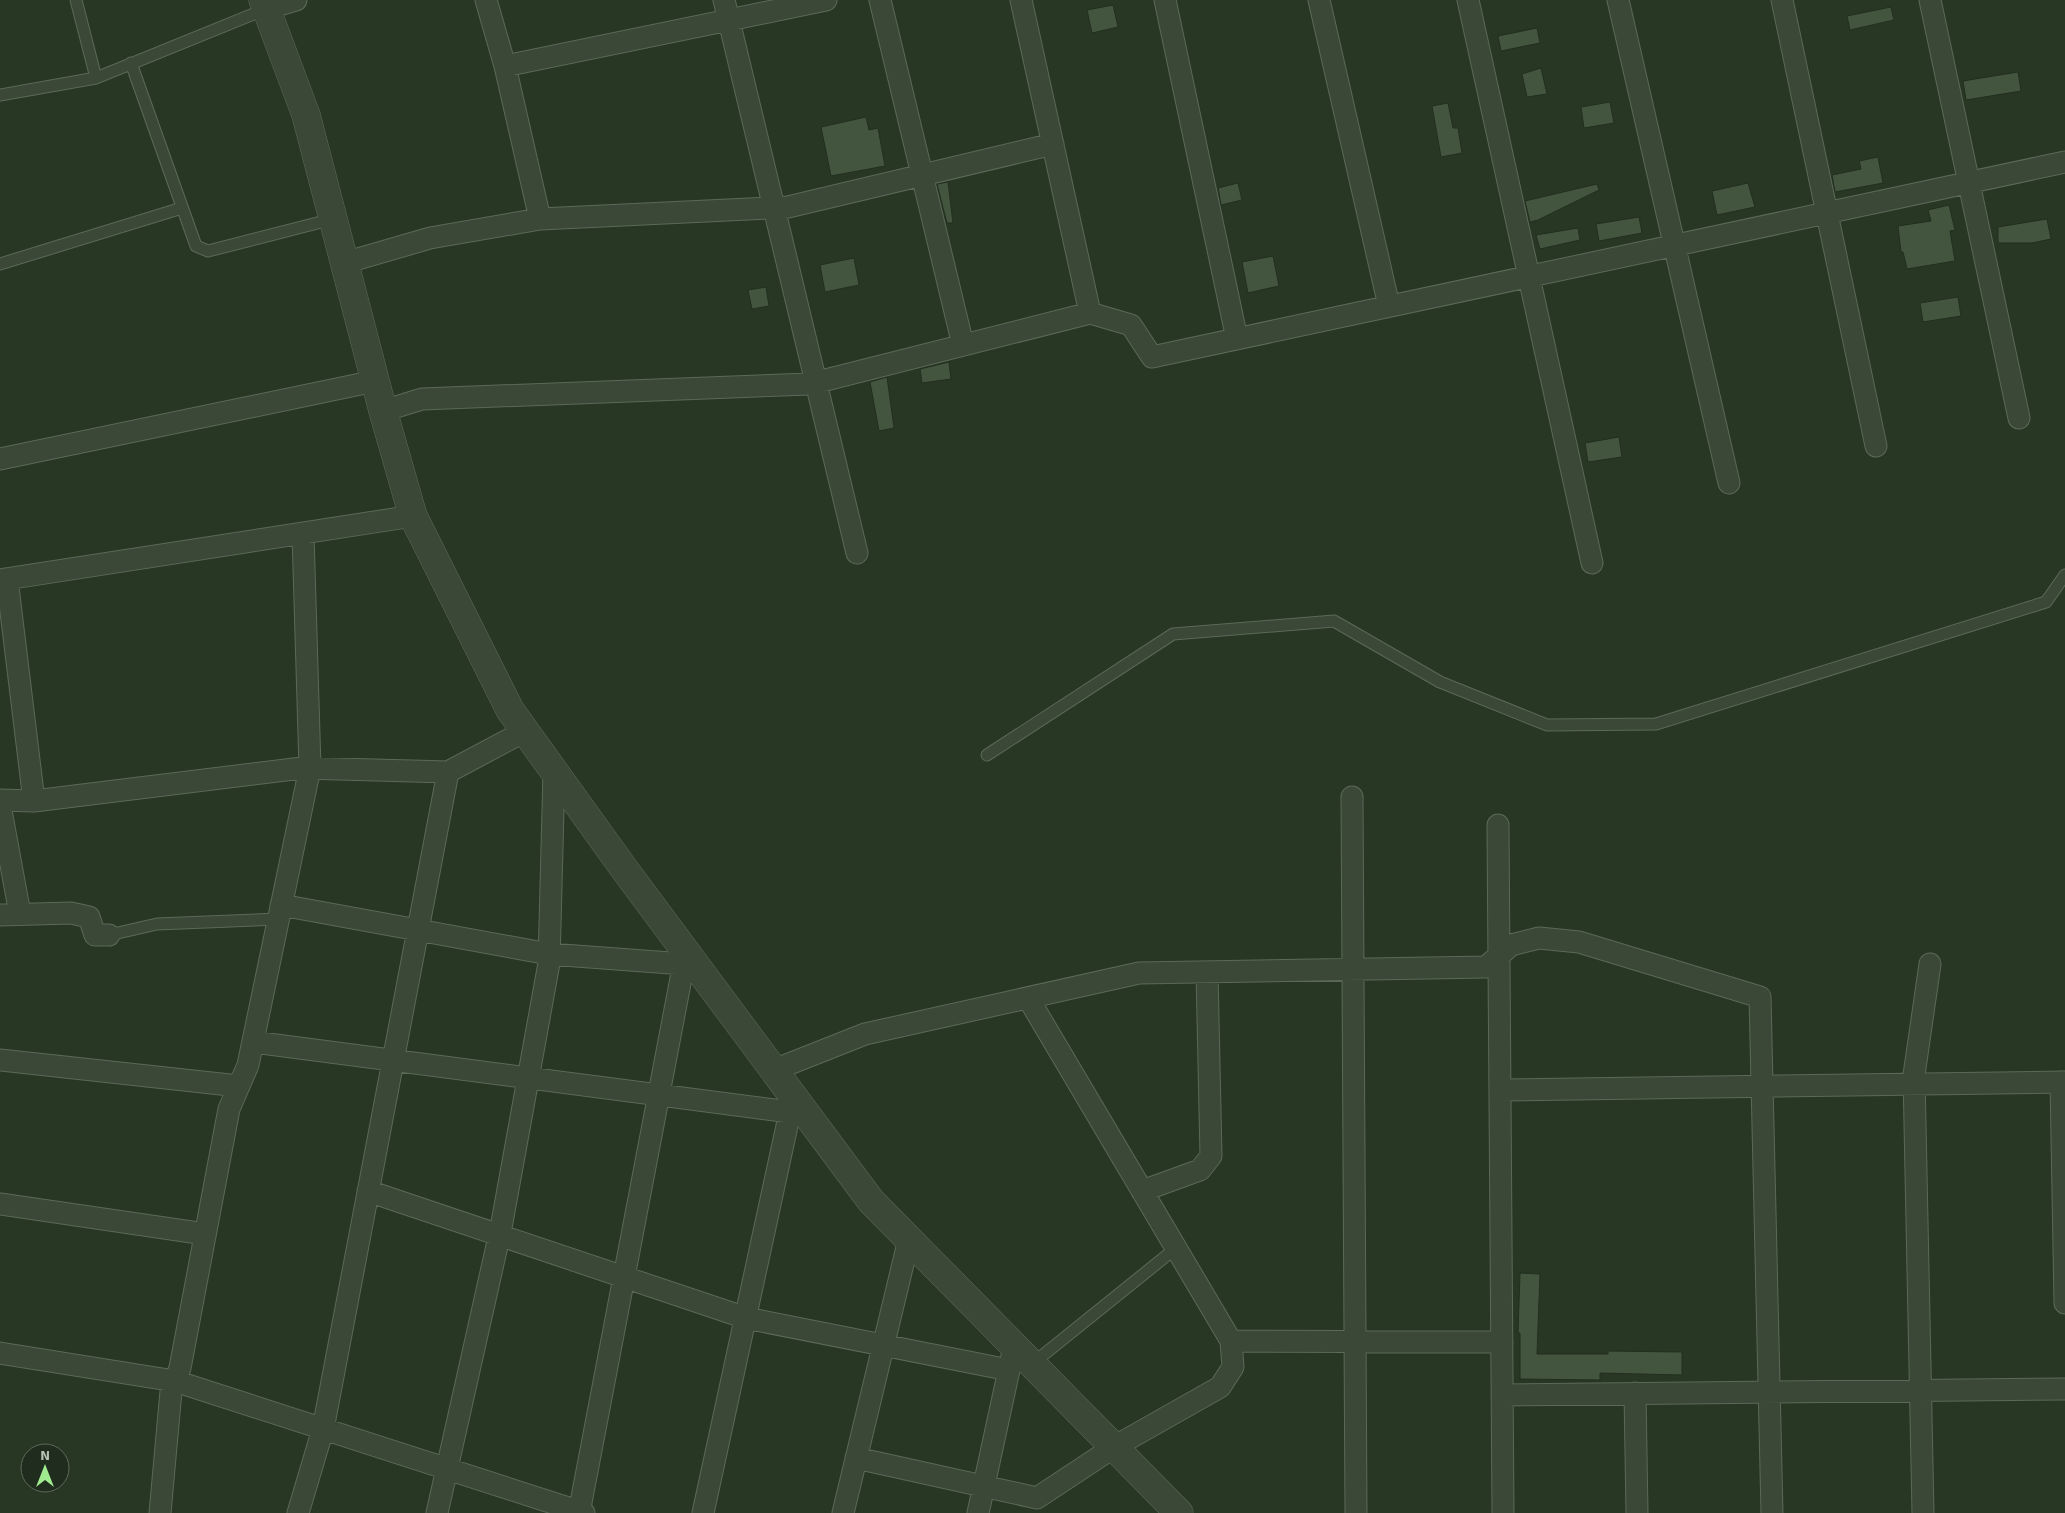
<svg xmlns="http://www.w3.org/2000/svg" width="2065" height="1513" viewBox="0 0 2065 1513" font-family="Signika,sans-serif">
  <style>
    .building { fill: #43553e; stroke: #222e1f }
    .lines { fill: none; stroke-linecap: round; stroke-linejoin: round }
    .service-casing { stroke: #5b6958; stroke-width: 13 }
    .minor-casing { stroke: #5b6958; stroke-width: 23 }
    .tertiary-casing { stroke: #5b6958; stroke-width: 29 }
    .service { stroke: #3b4837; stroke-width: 11 }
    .minor { stroke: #3b4837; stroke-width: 21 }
    .tertiary { stroke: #3b4837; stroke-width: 28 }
  </style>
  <rect width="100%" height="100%" fill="#283724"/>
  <path class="building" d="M1113 5 1118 27 1092 33 1087 10Z
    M1891 7 1894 20 1850 30 1847 16Z
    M1537 28 1540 43 1501 51 1498 36Z
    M1541 68 1547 94 1527 97 1522 74Z
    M2018 72 2021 91 1966 100 1963 81Z
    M1610 102 1614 123 1584 128 1581 107Z
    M1448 103 1453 128H1458L1462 153 1441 157 1432 106Z
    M866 117 869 130 878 128 885 166 831 176 821 127Z
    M1878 157 1883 183 1835 192 1832 175 1861 169 1859 161Z
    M948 182 953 223H947L937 184Z
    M1238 183 1242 200 1221 205 1218 188Z
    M1748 183 1755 207 1717 215 1712 191Z
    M1597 184 1599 190 1538 220 1530 222 1525 201Z
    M1949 205 1955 230 1950 231 1955 261 1907 269 1903 252H1901L1898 226 1931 221 1928 210Z
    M1639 217 1642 233 1599 241 1596 224Z
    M2047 219 2051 239 2032 243H1998V227Z
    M1578 228 1580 240 1540 249 1536 235Z
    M1273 256 1279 286 1248 293 1242 262Z
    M854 258 859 285 825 292 820 265Z
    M766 287 769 306 752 309 748 290Z
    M1958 297 1961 316 1923 322 1920 303Z
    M949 362 951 379 922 383 920 369Z
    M887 377 894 428 879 431 870 382Z
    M1619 437 1622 457 1588 462 1585 443Z
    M1520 1273 1540 1274 1537 1354H1608V1351L1682 1352V1375L1600 1373V1380L1520 1379V1333H1518Z"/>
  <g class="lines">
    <defs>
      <path id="service" d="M76 0 96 78
        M131 63 196 246 208 251 333 219
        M0 95 96 78 266 9
        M0 264 182 208
        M987 755 1173 634 1334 621 1440 682 1547 725 1656 724 2046 602 2065 575
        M109 935 157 924 278 919
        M1032 1364 1176 1248"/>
      <path id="minor" d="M486 0 505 66
        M724 0 857 553
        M880 0 963 345
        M1021 0 1090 313
        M1165 0 1237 339
        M1319 0 1389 306
        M1468 0 1592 563
        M1618 0 1729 483
        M1782 0 1876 446
        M1930 0 2019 418
        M266 9 296 0
        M540 219 788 207 1053 144
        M344 263 430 238 540 219 505 66 826 0
        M383 411 422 399 810 384 1090 313 1131 325 1152 357 2065 162
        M0 459 375 381
        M7 579 34 801
        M0 580 413 516
        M1352 797 1356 1513
        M0 800 34 801 302 768 448 772 525 731
        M0 805 20 914
        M1498 825 1503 1513
        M281 905 549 954 684 964
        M0 915 71 913 89 917 95 935H109
        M253 1042 790 1112
        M0 1060 239 1086
        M774 1070 865 1034 1139 973 1486 967 1511 945 1539 938 1579 942 1760 997 1772 1513
        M2061 1082 2065 1303
        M1500 1090 2065 1082
        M368 1191 746 1318 1009 1370
        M1142 1191 1200 1170 1211 1156 1207 972
        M0 1204 205 1234
        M1231 1341 1502 1342
        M0 1353 175 1381 584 1513
        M1635 1393 1637 1513
        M1502 1395 2065 1389
        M856 1458 1037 1498 1114 1447 1220 1387 1233 1367 1231 1341 1028 998
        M160 1513 171 1391 180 1368 229 1109 248 1065 310 768 303 534
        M298 1513 323 1429 448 772
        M437 1513 501 1228 549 963 554 771
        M579 1513 686 952
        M703 1513 790 1112 795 1099
        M843 1513 909 1239
        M978 1513 1012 1356
        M1923 1513 1914 1075 1930 964"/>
      <path id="tertiary" d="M263 0 306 115 383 411 413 516 510 710 625 870 871 1201 1179 1513"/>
    </defs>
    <use href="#service" class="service-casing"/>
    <use href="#minor" class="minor-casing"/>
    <use href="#tertiary" class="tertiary-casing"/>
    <use href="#service" class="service"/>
    <use href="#minor" class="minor"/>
    <use href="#tertiary" class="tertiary"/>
  </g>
  <g transform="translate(45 1468)"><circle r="24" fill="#202c1d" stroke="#5c6959"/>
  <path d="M0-4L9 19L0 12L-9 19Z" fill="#a0eb90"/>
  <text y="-8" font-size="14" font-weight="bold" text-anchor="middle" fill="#b5c4b2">N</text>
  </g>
</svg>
